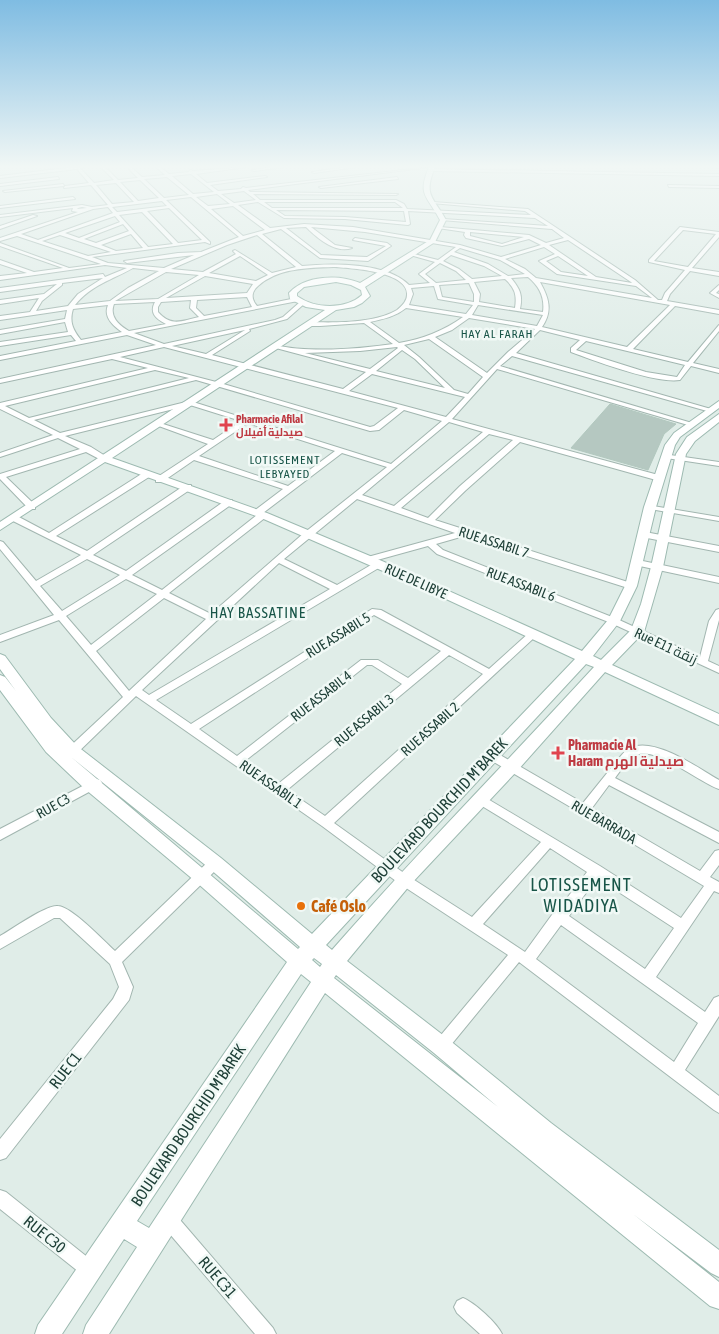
<svg xmlns="http://www.w3.org/2000/svg" width="719" height="1334" viewBox="0 0 719 1334" font-family="'Asap Condensed',Cairo,sans-serif">
  <style>
    .building { fill: #b5c8c1; stroke: #b2c8bf }
    .lines { fill: none; stroke-linecap: round; stroke-linejoin: round }
    .street-casing { stroke: #a2b6b0; stroke-width: 2 }
    .secondary-casing { stroke: #9dbab1; stroke-width: 2 }
    .street { fill: #fff; fill-rule: evenodd }
    .secondary { fill: #fff; fill-rule: evenodd }
    .health-dot { fill: #e0444e; stroke: #f1f9f6; stroke-width: 2 }
    .food-dot { fill: #e8710a; stroke: #f1f9f6; stroke-width: 2 }
    .labels { text-anchor: middle; stroke-width: 5; stroke-linejoin: round; paint-order: stroke }
    .far-health-label { font-size: 11px; font-weight: bold; fill: #be3a42; stroke: #f1f9f6; text-anchor: start }
    .far-neighbourhood-label { font-size: 12px; letter-spacing: 1px; fill: #185548; stroke: #f1f9f6 }
    .street-label { font-size: 14px; fill: #1f4038; stroke: #f1f9f6 }
    .health-label { font-size: 14px; font-weight: bold; fill: #be3a42; stroke: #f1f9f6; text-anchor: start }
    .neighbourhood-label { font-size: 15px; letter-spacing: 1px; fill: #185548; stroke: #f1f9f6 }
    .near-street-label { font-size: 16px; fill: #1f4038; stroke: #f1f9f6 }
    .near-food-label { font-size: 16px; font-weight: bold; fill: #c56008; stroke: #f1f9f6; text-anchor: start }
    .near-neighbourhood-label { font-size: 18px; letter-spacing: 1px; fill: #185548; stroke: #f1f9f6 }
  </style>
  <rect width="100%" height="100%" fill="#e0ede8"/>
  <path class="building" d="M610 404 676 424 664 434 648 470 571 448Z"/>
  <g class="lines">
    <defs>
      <path id="street" d="M74 167H84L80 168 94 183 114 180 101 167H105L118 180 138 178 127 167H131L142 177 165 175 156 167H160L169 174 189 172 190 170 193 171 246 167 196 174 207 183 265 176 267 177 210 185 218 191 241 189 243 187 246 188 430 167 248 190 250 192 398 194 396 195 253 194 260 200H396L404 204 407 209 531 215 525 211 431 203 433 202 528 209 635 280 658 300H662L665 293 685 270 649 262V260L680 227 719 232V237L692 268 719 272V276L690 271 670 294 667 301 719 310V314L675 306 633 349 688 362 719 325V331L693 363 719 369V373L691 366 680 380C656 384 595 361 571 352V348L580 340 540 330 516 353 711 409V411H707L512 356 500 366 692 423V425H688L497 369 452 419 662 476V480H656L520 442 466 490 435 520 634 584 636 586 634 588H628L464 536 436 544 443 550 617 619 700 657 709 621 716 610 719 609V620L708 661 719 666V673L611 623 437 554 428 546 370 562H364L363 560 364 558 455 533 357 499 284 559 337 585 376 562H382L383 564 382 566 156 700 191 724 372 609 381 610 489 669 530 632H536L538 634 536 636 334 823 408 876 472 917 541 842 477 803 475 800 477 797 481 795 600 866 681 918 704 886 585 815 580 814 579 812 487 758 485 755 487 752H495L583 803 620 757C624 752 629 747 636 746 661 741 698 768 719 780V789C700 783 656 746 637 755 628 759 621 770 615 778L719 832V843L609 785 592 808 700 871 715 851 719 850V865L710 877 719 882V893L714 891 656 977 705 1012 714 998 719 996V1016L685 1070 719 1096V1113L714 1110 519 962 446 1051 441 1053 436 1051 434 1046 436 1041 508 955 400 884 322 826 136 696 71 759H63L61 756 63 753 123 697 59 620 0 642V635L54 615 0 549V541L3 542 36 581 81 555 11 520V516H17L49 533 143 473H149V477L56 536 87 551 185 485H191V489L93 555 126 571 226 500H232V504L132 575 162 590 257 515H254V511L283 489 194 460 162 482H156V478L208 444 156 425V423H160L213 440 241 421 190 405 65 436 91 447 110 459 109 461H103L86 452 6 477 35 505V509H29L0 479V474L80 449 58 438 0 457V453L53 435 0 409V403L148 368 112 359 0 383V379L156 345 127 335 0 360V356L76 341 71 335 0 346V342L68 332 65 322 0 334V330L65 319 67 310 0 320V316L30 312 39 298 0 304V300L44 294 57 284 0 292V288L103 274 105 277 127 268 105 265 0 280V276L27 273 0 264V260L34 272 63 268 0 246V243L69 268 101 264 17 236 0 241V238L78 212 72 211 73 208 0 217V215L82 205 92 207 108 205 91 185 64 188 65 186 89 183 77 169 0 178V176ZM191 174 214 192 193 194 172 176ZM167 177 189 195 164 198 144 179ZM140 180 159 198 138 201 120 182ZM116 183 134 202 112 204 96 185ZM244 191 256 200 234 203 221 194ZM217 194 230 204 208 206 196 197ZM191 197 239 237 201 252 178 253 124 261 127 263 194 255 164 268 108 263 92 257 205 242 210 244V242L166 200ZM162 201 167 206 117 212 112 207ZM258 202 284 218 345 219 408 225 410 224 408 211 535 218 548 226 443 219 441 220 552 229 564 238 546 243 529 235 440 227 438 228 465 232 464 235 466 238 502 246 529 239 541 245 501 257 460 245 353 227 304 224 270 228 238 205ZM264 202H395L403 208H272ZM233 206 265 230 243 236 211 209ZM82 207 87 208 77 209 78 208ZM108 207 113 213 38 240 21 234 93 209ZM169 208 202 240 178 243 147 211ZM276 210 404 211 406 222 345 217 285 216ZM142 212 173 244 148 247 119 215ZM115 216 120 222 79 238 65 233ZM123 224 129 231 96 243 84 239ZM306 227C317 238 336 254 352 248L335 245 311 227 365 232 456 247 438 260 410 253V255L435 262 419 274 430 283 409 285C387 262 331 263 302 266L262 234 281 229 320 258 368 261 391 246 387 243 355 238 353 240 386 246 367 257 321 255 286 228ZM683 230 716 234 688 267 654 261ZM470 232 524 237 502 244 470 236ZM131 234 143 248 116 251 101 245ZM60 235 111 252 88 256 42 241ZM257 235 296 267 272 273 235 250 233 251 236 254 203 272 171 269 227 245ZM568 240 631 282 632 283 596 277 549 245ZM544 247 555 254 539 261 557 274 636 286 652 298 536 278 525 269 505 259ZM460 248 500 260 525 274 508 276 488 264 454 252ZM451 255 484 266 502 276 472 279 459 269 443 261ZM240 256 268 275 256 281 209 273ZM558 256 588 276 561 272 546 261ZM440 263 456 271 466 280 436 283 425 274ZM333 267C349 268 409 271 407 295 407 301 402 306 397 310 375 323 335 323 310 322L307 324 310 326H320L364 323 393 344C359 349 308 353 275 345L272 347 366 372 343 389 212 355 250 331 249 329 287 319 304 304V302H300L283 317 275 320 164 344 134 333 298 301V299L296 298 257 306C251 299 251 292 258 286 278 268 307 268 333 267ZM133 268 159 271 128 288 110 301 75 305C91 285 112 280 133 268ZM166 272 199 275 158 299 115 301ZM205 276 253 284 247 293 166 298ZM528 277C539 286 545 297 543 312L520 309C523 295 520 289 511 278ZM103 278 78 294 68 306 36 311 42 301 62 285V283ZM505 279C515 288 517 295 515 308L479 302 480 294 474 282ZM540 282 670 305 627 347 542 327C553 311 549 298 540 282ZM469 283 474 294V302L442 297 439 285ZM434 286 438 299 473 305 466 314 409 305 413 294 411 288ZM247 297 252 307 204 316 196 308 197 300ZM191 300 190 308 199 317C182 321 171 327 158 312V307L161 302ZM155 302C149 313 156 319 166 324L129 331C119 325 109 317 114 304ZM108 305C103 317 113 326 122 332L81 340C73 330 69 322 73 309ZM478 305 543 315 537 326 472 315ZM406 308 463 317C443 331 423 339 399 343L370 322C383 319 395 317 406 308ZM469 318 535 329 508 352 487 373 435 337 452 330ZM245 330 206 354 172 346ZM429 339 483 377 468 394 454 390 419 357 404 345ZM586 341 685 365 677 377 646 372 576 350ZM164 347 398 408 374 426 370 427 220 383 120 357ZM397 347 398 348 370 369 305 353 360 351ZM402 350 415 359 445 388 376 371ZM155 370 189 378 29 418 5 406ZM372 374 465 397 446 417 349 391ZM196 380 370 431 379 430 404 410 442 421 391 464 190 401 60 433 34 420ZM449 422 483 432 394 506 362 495ZM248 423 335 451 288 486 199 456ZM489 434 513 440 460 486 428 518 401 508ZM342 453 387 467 304 533 211 614 169 593 266 517V513H263ZM87 559 120 575 62 611 40 586ZM279 563 330 589 149 695 142 690ZM126 579 157 594 91 645 66 616ZM164 598 206 619 129 691 96 651ZM374 615 441 651 408 678 378 660H361L237 756 199 729ZM449 655 483 674 325 816 287 790ZM367 665H372L402 684 278 784 245 761ZM550 848 587 872 557 911 554 912 525 952 483 924ZM597 878 674 928 645 969 569 916ZM561 925 698 1023 674 1062 536 959Z
        M273 167H284L254 171 252 170Z
        M347 167H356L314 173 312 172Z
        M715 167H719V168H716Z
        M429 169 719 174V176L430 171Z
        M58 177 59 179 0 186V184Z
        M397 177 398 179 321 188 319 187Z
        M63 184 64 186 5 192 3 191Z
        M668 185 719 186V188L669 187Z
        M73 197 75 199 0 208V206Z
        M33 215 37 216 0 229V226Z
        M719 285V290L716 293 719 294V298L710 293Z
        M663 454 719 462V466L666 458H663Z
        M647 505 719 517V521L650 509 646 507Z
        M645 532 719 546V552L642 537V533Z
        M638 560 719 577V583L635 565 634 563 635 561Z
        M96 779 100 780 102 783 100 786 0 840V829Z
        M215 858 219 859 221 863 219 867 122 962 133 987 129 1000 6 1158 0 1160V1139L113 999 119 987 110 964 60 918H54L0 949V936C11 930 47 904 58 906 72 907 103 940 115 951L211 859Z
        M0 1190 6 1192 96 1264 99 1270 96 1276 90 1279 84 1276 0 1209Z
        M169 1212 175 1214 273 1328 276 1334H255L163 1226 161 1220 163 1214Z
        M463 1298C475 1303 497 1323 502 1334H480L457 1313 454 1307 457 1301Z"/>
      <path id="secondary" d="M429 167H435C423 196 433 196 446 220L435 242 365 287 370 296 362 303 354 307 336 310 112 458 267 513 382 561 582 651 608 620 625 586 644 507 665 445 674 433 719 401V408L680 437 675 445 656 507 637 586 620 621 593 656 601 660 631 630 641 604 651 567 676 454 687 437 719 414V422L695 441 686 454 663 567 644 632 612 665 719 714V725L605 672 517 771 410 885 347 961 448 1039 551 1123 719 1250V1277L711 1273 633 1214 719 1282V1309L710 1306 325 993 109 1334H83L86 1325 137 1247 124 1239 62 1334H35L38 1325 287 962 195 881 85 789 46 752 0 690V675L5 677 16 691 0 669V654L5 656 51 718 77 746 221 858 312 934 575 659 431 592 259 517 105 462 0 530V522L325 310 306 307 290 299 289 293C305 275 339 274 360 283L430 240 440 220C427 195 417 196 429 167ZM336 282 351 285 361 290 362 295C345 310 315 309 297 296V293L304 287ZM586 664 594 667C507 762 417 853 332 950L326 945ZM71 757 209 868 300 947 298 949ZM314 958 322 964 320 967 312 960ZM301 974 311 982 149 1228 137 1221ZM336 975 434 1053 498 1107 334 978Z"/>
    </defs>
    <use href="#street" class="street-casing"/>
    <use href="#secondary" class="secondary-casing"/>
    <use href="#street" class="street"/>
    <use href="#secondary" class="secondary"/>
  </g>
  <linearGradient id="sky" x2="0" y2="1"><stop stop-color="#7fbce2"/><stop offset="0.47" stop-color="#f1f7f5"/><stop offset="1" stop-color="#f1f7f5" stop-opacity="0"/></linearGradient>
  <rect width="719" height="354" fill="url(#sky)"/>
  <g class="health-dot">
    <path d="M223.5 417.5h5v5h5v5h-5v5h-5v-5h-5v-5h5z"/>
    <path d="M555.5 745.5h5v5h5v5h-5v5h-5v-5h-5v-5h5z"/>
  </g>
  <circle class="food-dot" cx="301" cy="906" r="5"/>
  <g class="labels">
    <g class="far-health-label">
      <text x="236" y="423">Pharmacie Afilal<tspan x="236" dy="13">صيدلية أفيلال</tspan></text>
    </g>
    <g class="far-neighbourhood-label">
      <text x="497" y="338">HAY AL FARAH</text>
      <text x="285" y="464">LOTISSEMENT<tspan x="285" dy="14">LEBYAYED</tspan></text>
    </g>
    <g class="street-label">
      <text transform="translate(494 542) rotate(18)" y="5">RUE ASSABIL 7</text>
      <text transform="translate(416 581) rotate(24)" y="5">RUE DE LIBYE</text>
      <text transform="translate(521 584) rotate(21)" y="5">RUE ASSABIL 6</text>
      <text transform="translate(338 635) rotate(-32)" y="5">RUE ASSABIL 5</text>
      <text transform="translate(666 646) rotate(25)" y="5">Rue E11 زنقة</text>
      <text transform="translate(321 696) rotate(-38)" y="5">RUE ASSABIL 4</text>
      <text transform="translate(364 720) rotate(-40)" y="5">RUE ASSABIL 3</text>
      <text transform="translate(430 729) rotate(-42)" y="5">RUE ASSABIL 2</text>
      <text transform="translate(271 784) rotate(35)" y="5">RUE ASSABIL 1</text>
      <text transform="translate(53 806) rotate(-29)" y="5">RUE C3</text>
      <text transform="translate(604 822) rotate(30)" y="5">RUE BARRADA</text>
    </g>
    <g class="health-label">
      <text x="568" y="750">Pharmacie Al<tspan x="568" dy="16">Haram صيدلية الهرم</tspan></text>
    </g>
    <g class="neighbourhood-label">
      <text x="258" y="618">HAY BASSATINE</text>
    </g>
    <g class="near-street-label">
      <text transform="translate(439 810) rotate(-47)" y="6">BOULEVARD BOURCHID M'BAREK</text>
      <text transform="translate(65 1070) rotate(-52)" y="6">RUE C1</text>
      <text transform="translate(188 1125) rotate(-56)" y="6">BOULEVARD BOURCHID M'BAREK</text>
      <text transform="translate(45 1234) rotate(39)" y="6">RUE C30</text>
      <text transform="translate(218 1277) rotate(49)" y="6">RUE C31</text>
    </g>
    <g class="near-food-label">
      <text x="311" y="912">Café Oslo</text>
    </g>
    <g class="near-neighbourhood-label">
      <text x="581" y="891">LOTISSEMENT<tspan x="581" dy="21">WIDADIYA</tspan></text>
    </g>
  </g>
</svg>
